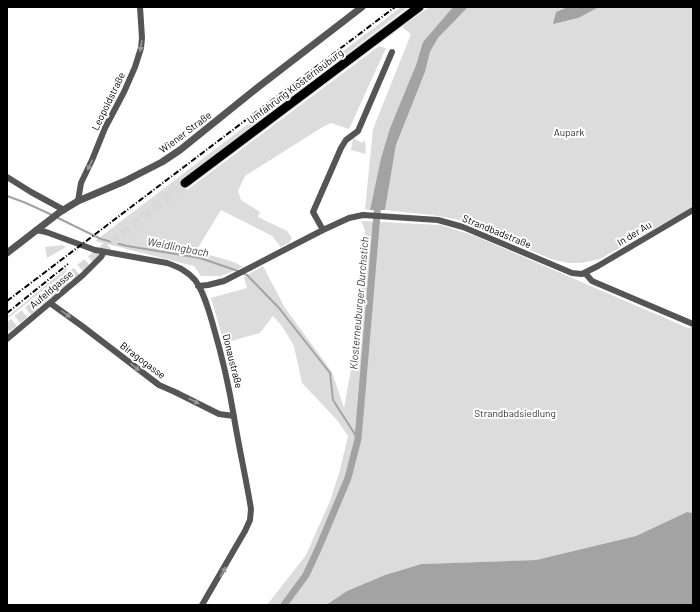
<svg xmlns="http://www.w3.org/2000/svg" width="700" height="612" viewBox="0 0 700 612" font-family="Barlow,sans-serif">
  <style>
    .green { fill: #dcdcdc }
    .water { fill: #a3a3a3 }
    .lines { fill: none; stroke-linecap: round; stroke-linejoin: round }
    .stream { stroke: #a3a3a3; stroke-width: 2 }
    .canal { stroke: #a3a3a3; stroke-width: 7 }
    .primary-tunnel { stroke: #d9d9d9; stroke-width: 9; stroke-dasharray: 9 4.5; stroke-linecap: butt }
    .primary-casing { stroke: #dbdbdb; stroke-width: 11 }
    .minor { stroke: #555; stroke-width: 6 }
    .tertiary { stroke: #555; stroke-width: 7 }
    .primary { stroke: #000; stroke-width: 9 }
    .rail { stroke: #000; stroke-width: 2; stroke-dasharray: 6 2 1 2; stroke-linecap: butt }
    .oneway { fill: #999 }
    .labels { text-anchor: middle; stroke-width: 4; stroke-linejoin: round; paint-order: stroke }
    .street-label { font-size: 10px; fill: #000; stroke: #fff }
    .park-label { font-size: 10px; fill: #333; stroke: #fff }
    .water-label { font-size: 11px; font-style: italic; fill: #444; stroke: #fff }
  </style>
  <rect width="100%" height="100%" fill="#fff"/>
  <path class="green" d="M401 7H408L180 181 187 190 379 46 386 48 349 129 331 123 321 128 245 176 238 191 241 200 260 212 258 217 287 231 292 238 289 243 281 247 272 236 221 210 196 251 234 262 243 267 221 276H201L194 266 95 241Z
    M429 7H453L423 42 416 65 390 128 381 158 370 210 365 209 373 129 411 34 402 27Z
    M468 7H693V207L600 259 581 263H568L551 259 460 220 432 215 385 210 396 145 425 72 430 52 438 38Z
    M353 138 362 143 365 140 366 154 351 150Z
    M361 221 441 225 475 236 688 328 693 327V513L687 512 636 536 536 560 421 564 385 575 347 591 326 605H286L289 599 281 605H267L306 555 330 501 340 470 348 436 337 420 302 383 294 346 282 326 273 316 260 333 224 343 211 298 247 288 244 277 263 266 285 308 332 372 344 408 360 320 365 230Z
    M62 245 66 247 47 258 45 247Z
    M68 267 65 273 7 319V317Z"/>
  <path class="water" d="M453 7H468L438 38 430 52 425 72 396 145 385 210H370L381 158 390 128 416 65 423 42Z
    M568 7H599L578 18 553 24 556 12Z
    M687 512 693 513V605H326L347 591 385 575 421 564 536 560 636 536Z"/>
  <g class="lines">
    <path class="stream" d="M7 196 26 203 52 215
      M56 217 101 239 127 246 200 258 238 271
      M242 273 247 275 279 308 330 373 333 400 358 439"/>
    <path class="canal" d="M284 605 306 575 319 547 348 478 358 439 378 202"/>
    <path class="primary-tunnel" d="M7 328 185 183"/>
    <defs>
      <path id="primary" d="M185 183 419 7"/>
    </defs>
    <use href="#primary" class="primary-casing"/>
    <path class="minor" d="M7 177 31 192 64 210
      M78 201 81 183 92 160 105 128 124 92 135 67 141 48 142 38 140 7
      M36 230 46 232 95 250 167 263C179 267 187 271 195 280 204 292 209 311 213 325 222 356 229 386 234 417 239 448 246 478 251 509L250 520 245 531 202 605
      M323 230 313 212 341 148 346 140 358 131 392 52
      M585 273 592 281 693 324
      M198 286 208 285 224 281 323 230 349 218 363 215 438 220 463 227 572 273 582 274 598 266 693 210
      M50 303 82 326 159 385 175 392 219 414 234 416
      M7 339 83 275 101 257 104 252"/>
    <path class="tertiary" d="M7 253 60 212 78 201 125 181 162 162 180 150 257 88 362 7"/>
    <use href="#primary" class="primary"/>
    <path class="rail" d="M7 301 395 7
      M7 313 68 264"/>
  </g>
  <defs><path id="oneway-solid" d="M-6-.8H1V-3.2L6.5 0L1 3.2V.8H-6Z"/></defs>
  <g class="oneway">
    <use href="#oneway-solid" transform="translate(141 46) rotate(100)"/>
    <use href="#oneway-solid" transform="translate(90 165) rotate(116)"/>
    <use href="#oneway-solid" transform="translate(66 314) rotate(35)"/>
    <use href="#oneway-solid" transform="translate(135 367) rotate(38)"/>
    <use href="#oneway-solid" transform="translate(194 401) rotate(27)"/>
    <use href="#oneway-solid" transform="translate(223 572) rotate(-60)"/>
  </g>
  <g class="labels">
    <g class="street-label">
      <text transform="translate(295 86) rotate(-37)" y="4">Umfahrung Klosterneuburg</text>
      <text transform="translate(108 101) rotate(-64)" y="4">Leopoldstraße</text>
      <text transform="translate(185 132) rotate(-37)" y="4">Wiener Straße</text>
      <text transform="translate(497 231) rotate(22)" y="4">Strandbadstraße</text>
      <text transform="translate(634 233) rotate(-31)" y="4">In der Au</text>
      <text transform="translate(51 289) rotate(-40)" y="4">Aufeldgasse</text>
      <text transform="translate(143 360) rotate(37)" y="4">Biragogasse</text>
      <text transform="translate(233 361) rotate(76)" y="4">Donaustraße</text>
    </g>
    <g class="park-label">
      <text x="569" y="136">Aupark</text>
      <text x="515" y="417">Strandbadsiedlung</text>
    </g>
    <g class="water-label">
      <text transform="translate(178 247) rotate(11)" y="4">Weidlingbach</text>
      <text transform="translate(359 303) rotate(-85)" y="4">Klosterneuburger Durchstich</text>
    </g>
  </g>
  <rect width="700" height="612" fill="none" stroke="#000000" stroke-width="16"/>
</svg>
